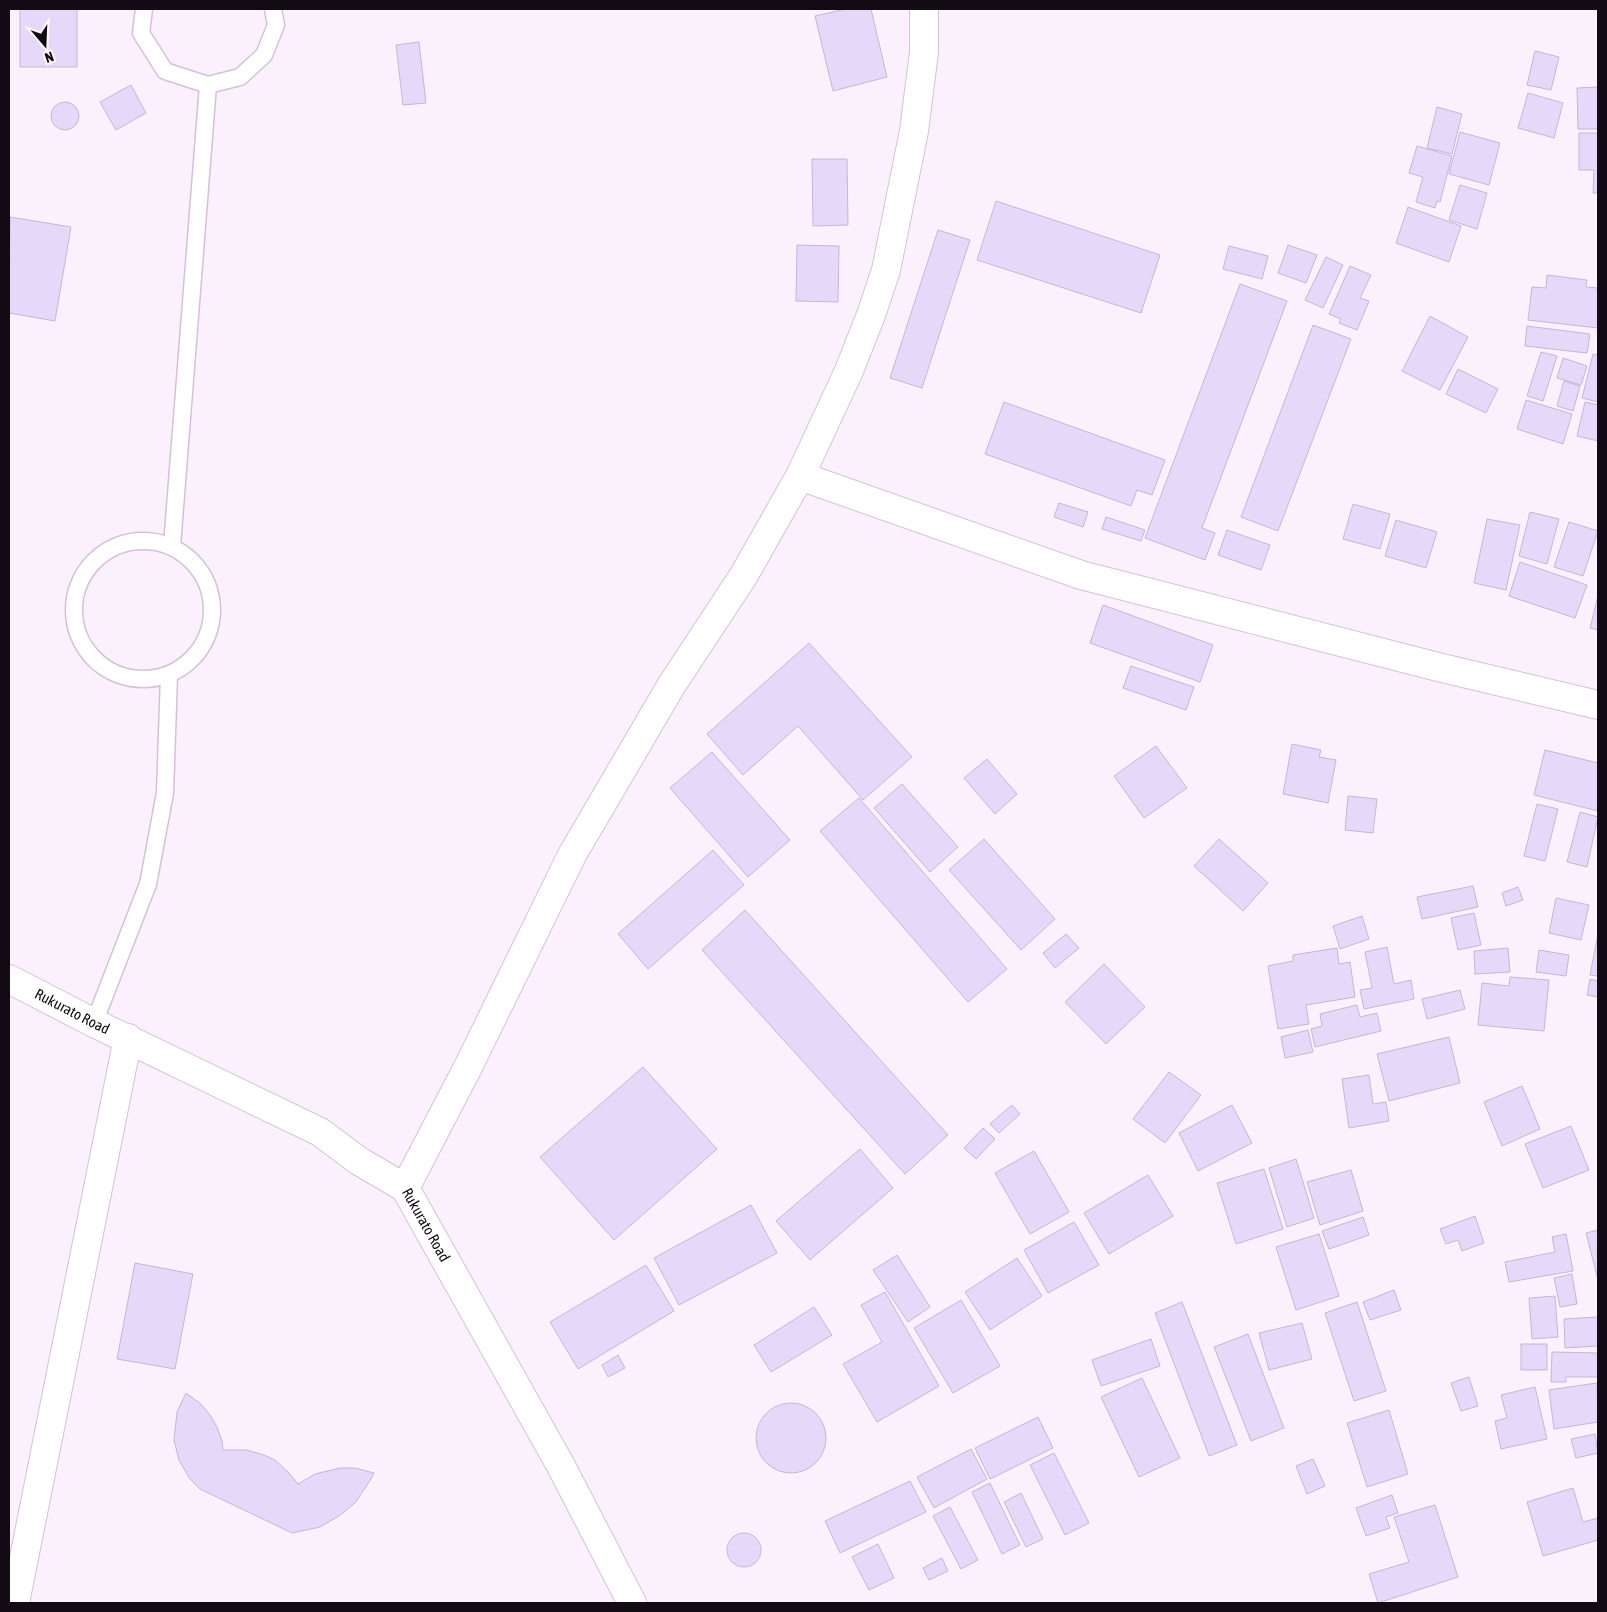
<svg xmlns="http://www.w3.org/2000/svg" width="1607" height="1612" viewBox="0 0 1607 1612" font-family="'Asap Condensed',sans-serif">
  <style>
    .building { fill: #e5d8f9; stroke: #c3b7d7 }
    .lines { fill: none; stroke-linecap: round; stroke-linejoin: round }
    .lane-casing { stroke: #d7bfdc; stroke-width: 19 }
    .street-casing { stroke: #d7bfdc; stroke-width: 30 }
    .secondary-casing { stroke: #d7bfdc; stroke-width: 30 }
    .lane { stroke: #fff; stroke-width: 16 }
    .street { stroke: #fff; stroke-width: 28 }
    .secondary { stroke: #fff; stroke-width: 28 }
    .labels { text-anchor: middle; stroke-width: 4; stroke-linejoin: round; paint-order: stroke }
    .street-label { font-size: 15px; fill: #120b14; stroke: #fff }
  </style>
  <rect width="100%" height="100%" fill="#fbf1fd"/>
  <path class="building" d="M20 9H77V67H20Z
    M846 9H871L887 77 833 91 815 16Z
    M419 42 426 103 403 105 396 45Z
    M1535 51 1559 57 1551 90 1527 85Z
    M131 85 146 113 116 130 100 102Z
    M1598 87V129H1578L1577 88Z
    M1528 93 1563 103 1554 138 1518 128Z
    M51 116a14 14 0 1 1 28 0a14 14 0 1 1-28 0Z
    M1437 107 1462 114 1452 154 1427 148Z
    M1460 132 1500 143 1489 185 1449 174Z
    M1579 133H1598V193H1593L1594 170H1579Z
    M1417 146 1452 156 1440 202 1437 201 1435 208 1416 202 1423 177 1409 173Z
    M812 159H847L848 225 813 226Z
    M1460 185 1487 193 1477 229 1449 220Z
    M996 201 1160 255 1141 313 977 260Z
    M1408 207 1461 226 1449 262 1396 243Z
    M10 217 71 227 55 321 9 313Z
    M938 230 970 240 922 388 890 378Z
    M797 245 839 246 838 302 796 301Z
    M1288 245 1317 255 1306 283 1278 273Z
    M1229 246 1268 256 1262 279 1223 269Z
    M1326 257 1343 265 1323 308 1305 300Z
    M1350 266 1371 275 1360 298 1369 301 1357 330 1339 323 1341 319 1329 314Z
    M1547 275 1587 280 1586 287 1598 288V328L1528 320 1532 287 1546 288Z
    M1240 284 1287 301 1202 528 1215 533 1205 560 1145 538Z
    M1430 316 1468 337 1440 390 1402 371Z
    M1313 325 1351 339 1278 531 1241 517Z
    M1527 326 1590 334 1587 353 1525 346Z
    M1541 352 1557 356 1543 401 1527 396Z
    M1593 354 1598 355V402L1582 398Z
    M1563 358 1587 366 1581 385 1557 378Z
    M1458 369 1498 389 1486 413 1446 394Z
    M1564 381 1580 386 1573 411 1557 406Z
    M1526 400 1572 414 1563 444 1517 429Z
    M1004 402 1165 460 1152 495 1137 490 1131 506 985 454Z
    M1585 402 1598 405V441L1577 436Z
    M1059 503 1088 512 1083 527 1054 517Z
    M1353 504 1390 514 1380 549 1343 539Z
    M1530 512 1559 519 1547 564 1519 556Z
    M1106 517 1145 530 1141 541 1102 529Z
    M1487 519 1520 525 1506 590 1474 583Z
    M1396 520 1437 532 1426 568 1385 556Z
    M1569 522 1598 531 1583 576 1554 567Z
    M1227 530 1270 545 1261 570 1218 555Z
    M1520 562 1587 585 1575 618 1509 596Z
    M1598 596V630L1590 628Z
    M1103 605 1213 645 1200 682 1090 643Z
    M809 643 912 757 863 800 798 726 743 775 707 734Z
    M1131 666 1194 687 1186 710 1123 688Z
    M1292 744 1321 750 1319 757 1336 760 1328 803 1283 794Z
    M1156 746 1187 788 1144 818 1114 776Z
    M1545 750 1598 763V811L1534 795Z
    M712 752 790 840 748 877 670 788Z
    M987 759 1017 794 995 814 964 778Z
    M902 784 958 847 930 872 874 808Z
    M1348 796 1377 799 1373 833 1345 830Z
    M859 798 1007 969 968 1002 820 831Z
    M1537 804 1558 809 1545 861 1524 856Z
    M1580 812 1598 817 1587 867 1567 862Z
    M984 839 1055 919 1021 950 949 870Z
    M1219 839 1268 883 1243 911 1194 866Z
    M713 850 744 885 648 969 618 934Z
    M1473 886 1478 907 1422 919 1417 897Z
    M1518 887 1523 900 1506 906 1502 893Z
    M1556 898 1589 905 1581 940 1549 933Z
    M745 910 948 1135 905 1174 702 950Z
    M1474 913 1481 945 1458 950 1451 918Z
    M1362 916 1369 939 1340 949 1333 926Z
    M1066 934 1079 948 1055 968 1043 953Z
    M1598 934V976L1590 975Z
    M1387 947 1394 984 1411 980 1414 999 1364 1009 1360 990 1372 988 1365 952Z
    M1337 948 1339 964 1350 962 1355 997 1306 1005 1309 1024 1278 1029 1268 966 1293 961V955Z
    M1508 948 1510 972 1475 974 1474 951Z
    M1539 950 1569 955 1566 976 1536 972Z
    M1104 964 1145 1007 1106 1044 1065 1002Z
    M1510 977 1549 980 1544 1031 1478 1025 1482 983 1509 986Z
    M1590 979 1598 981V997L1587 995Z
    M1460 990 1465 1009 1427 1019 1422 999Z
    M1357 1005 1360 1017 1377 1013 1381 1031 1315 1047 1311 1029 1322 1026 1320 1014Z
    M1308 1030 1313 1052 1285 1058 1281 1037Z
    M1449 1037 1460 1083 1389 1101 1377 1054Z
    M643 1067 717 1149 614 1240 540 1157Z
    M1169 1072 1201 1095 1165 1143 1133 1119Z
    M1369 1075 1373 1104 1386 1102 1389 1121 1349 1128 1342 1079Z
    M1522 1086 1540 1129 1502 1146 1484 1102Z
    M1012 1105 1020 1114 999 1133 990 1124Z
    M1232 1105 1252 1143 1198 1171 1179 1133Z
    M1571 1126 1589 1170 1543 1188 1525 1144Z
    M983 1128 995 1139 976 1159 964 1148Z
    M860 1149 893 1188 810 1260 776 1221Z
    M1034 1151 1069 1212 1030 1234 995 1173Z
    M1296 1159 1314 1218 1287 1227 1269 1168Z
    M1264 1169 1283 1229 1236 1244 1217 1183Z
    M1351 1170 1363 1211 1320 1225 1307 1182Z
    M1148 1175 1173 1216 1109 1254 1084 1213Z
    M751 1205 777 1253 679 1305 654 1258Z
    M1475 1216 1484 1243 1462 1251 1458 1240 1446 1244 1440 1229Z
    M1363 1217 1369 1235 1329 1249 1322 1231Z
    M1074 1222 1099 1265 1048 1293 1024 1250Z
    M1598 1230V1280L1586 1233Z
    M1319 1234 1339 1296 1296 1310 1276 1247Z
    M1566 1234 1573 1271 1509 1282 1505 1262 1555 1252 1552 1237Z
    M897 1255 930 1307 908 1322 873 1270Z
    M1017 1258 1042 1296 990 1330 965 1292Z
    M135 1263 193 1274 175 1369 117 1359Z
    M646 1265 674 1311 578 1369 550 1322Z
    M1572 1274 1577 1304 1560 1307 1554 1278Z
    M1394 1290 1401 1310 1370 1320 1363 1302Z
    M885 1292 939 1386 877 1422 843 1364 882 1342 861 1305Z
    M1555 1296 1558 1337 1532 1339 1529 1298Z
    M961 1300 1000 1366 953 1393 914 1328Z
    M1182 1302 1237 1445 1209 1456 1155 1313Z
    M1357 1302 1386 1391 1354 1401 1325 1313Z
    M814 1307 832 1335 771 1372 754 1345Z
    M1598 1317V1346L1565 1348 1564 1319Z
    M1302 1323 1312 1359 1269 1370 1259 1333Z
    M1248 1334 1284 1428 1251 1441 1214 1347Z
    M1151 1339 1160 1366 1101 1386 1092 1360Z
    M1521 1344H1547V1370H1521Z
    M1552 1352 1598 1353V1377H1566V1382H1551Z
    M618 1355 625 1368 608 1377 602 1365Z
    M1469 1377 1478 1406 1461 1411 1451 1383Z
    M1142 1378 1180 1458 1139 1477 1101 1397Z
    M1597 1383 1598 1422 1554 1429 1549 1390Z
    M1535 1387 1547 1439 1501 1449 1495 1421 1507 1418 1501 1395Z
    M186 1393 201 1404 210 1415 217 1427 222 1441 223 1450H247L264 1455 275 1460 288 1472 298 1484 315 1474 340 1468H355L374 1473 371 1479 355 1503 339 1516 320 1527 292 1533 200 1489 190 1479 179 1460 174 1440 177 1412Z
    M756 1438a35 35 0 1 1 70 0a35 35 0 1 1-70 0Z
    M1389 1410 1408 1474 1367 1487 1347 1423Z
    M1038 1417 1053 1448 990 1479 975 1448Z
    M1595 1434 1598 1453 1576 1458 1571 1439Z
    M971 1449 987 1479 934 1508 917 1477Z
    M1054 1453 1089 1523 1065 1535 1030 1465Z
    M1313 1459 1325 1486 1307 1494 1296 1466Z
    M910 1481 926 1512 840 1553 825 1521Z
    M990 1483 1020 1545 1002 1554 972 1492Z
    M1573 1488 1583 1522 1598 1518V1540L1543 1556 1527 1502Z
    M1021 1493 1043 1539 1026 1547 1004 1502Z
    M1392 1495 1398 1513 1386 1517 1390 1528 1366 1536 1356 1508Z
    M1435 1505 1458 1577 1378 1603 1369 1574 1409 1562 1394 1517Z
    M950 1507 978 1560 961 1569 933 1516Z
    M727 1550a17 17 0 1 1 34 0a17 17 0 1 1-34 0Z
    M878 1544 894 1578 869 1590 852 1557Z
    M942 1558 948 1571 929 1580 923 1568Z"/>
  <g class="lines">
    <defs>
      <path id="lane" d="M144 9 141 33 165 71 208 85 240 77 264 55 276 25 273 9
        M74 610a69 69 0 1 1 138 0a69 69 0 1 1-138 0Z
        M172 546 208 85
        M94 1023 148 884 165 793 169 675"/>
      <path id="street" d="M800 476 1081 575 1438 667 1598 705
        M405 1188 467 1069 572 855 671 686 744 575 800 476 848 373 871 315 886 270 914 131 924 52V9
        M15 1603 128 1038"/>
      <g id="secondary">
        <path id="s1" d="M9 979 94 1023 320 1132 359 1161 405 1188 561 1466 632 1603"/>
      </g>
    </defs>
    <use href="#lane" class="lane-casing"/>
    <use href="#street" class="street-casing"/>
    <use href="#secondary" class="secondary-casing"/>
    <use href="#lane" class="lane"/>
    <use href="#street" class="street"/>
    <use href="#secondary" class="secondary"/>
  </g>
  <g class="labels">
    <g class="street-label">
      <text dy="5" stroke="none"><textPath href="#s1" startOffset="71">Rukurato Road</textPath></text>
      <text dy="5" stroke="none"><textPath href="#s1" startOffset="491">Rukurato Road</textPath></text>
    </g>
  </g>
  <rect width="1607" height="1612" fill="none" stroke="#120b14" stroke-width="20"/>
  <g transform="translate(45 45) rotate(161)" stroke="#ffffff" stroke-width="4" paint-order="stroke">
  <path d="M0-4L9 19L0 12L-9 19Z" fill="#120b14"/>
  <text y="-8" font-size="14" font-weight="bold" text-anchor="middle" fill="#120b14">N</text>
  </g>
</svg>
